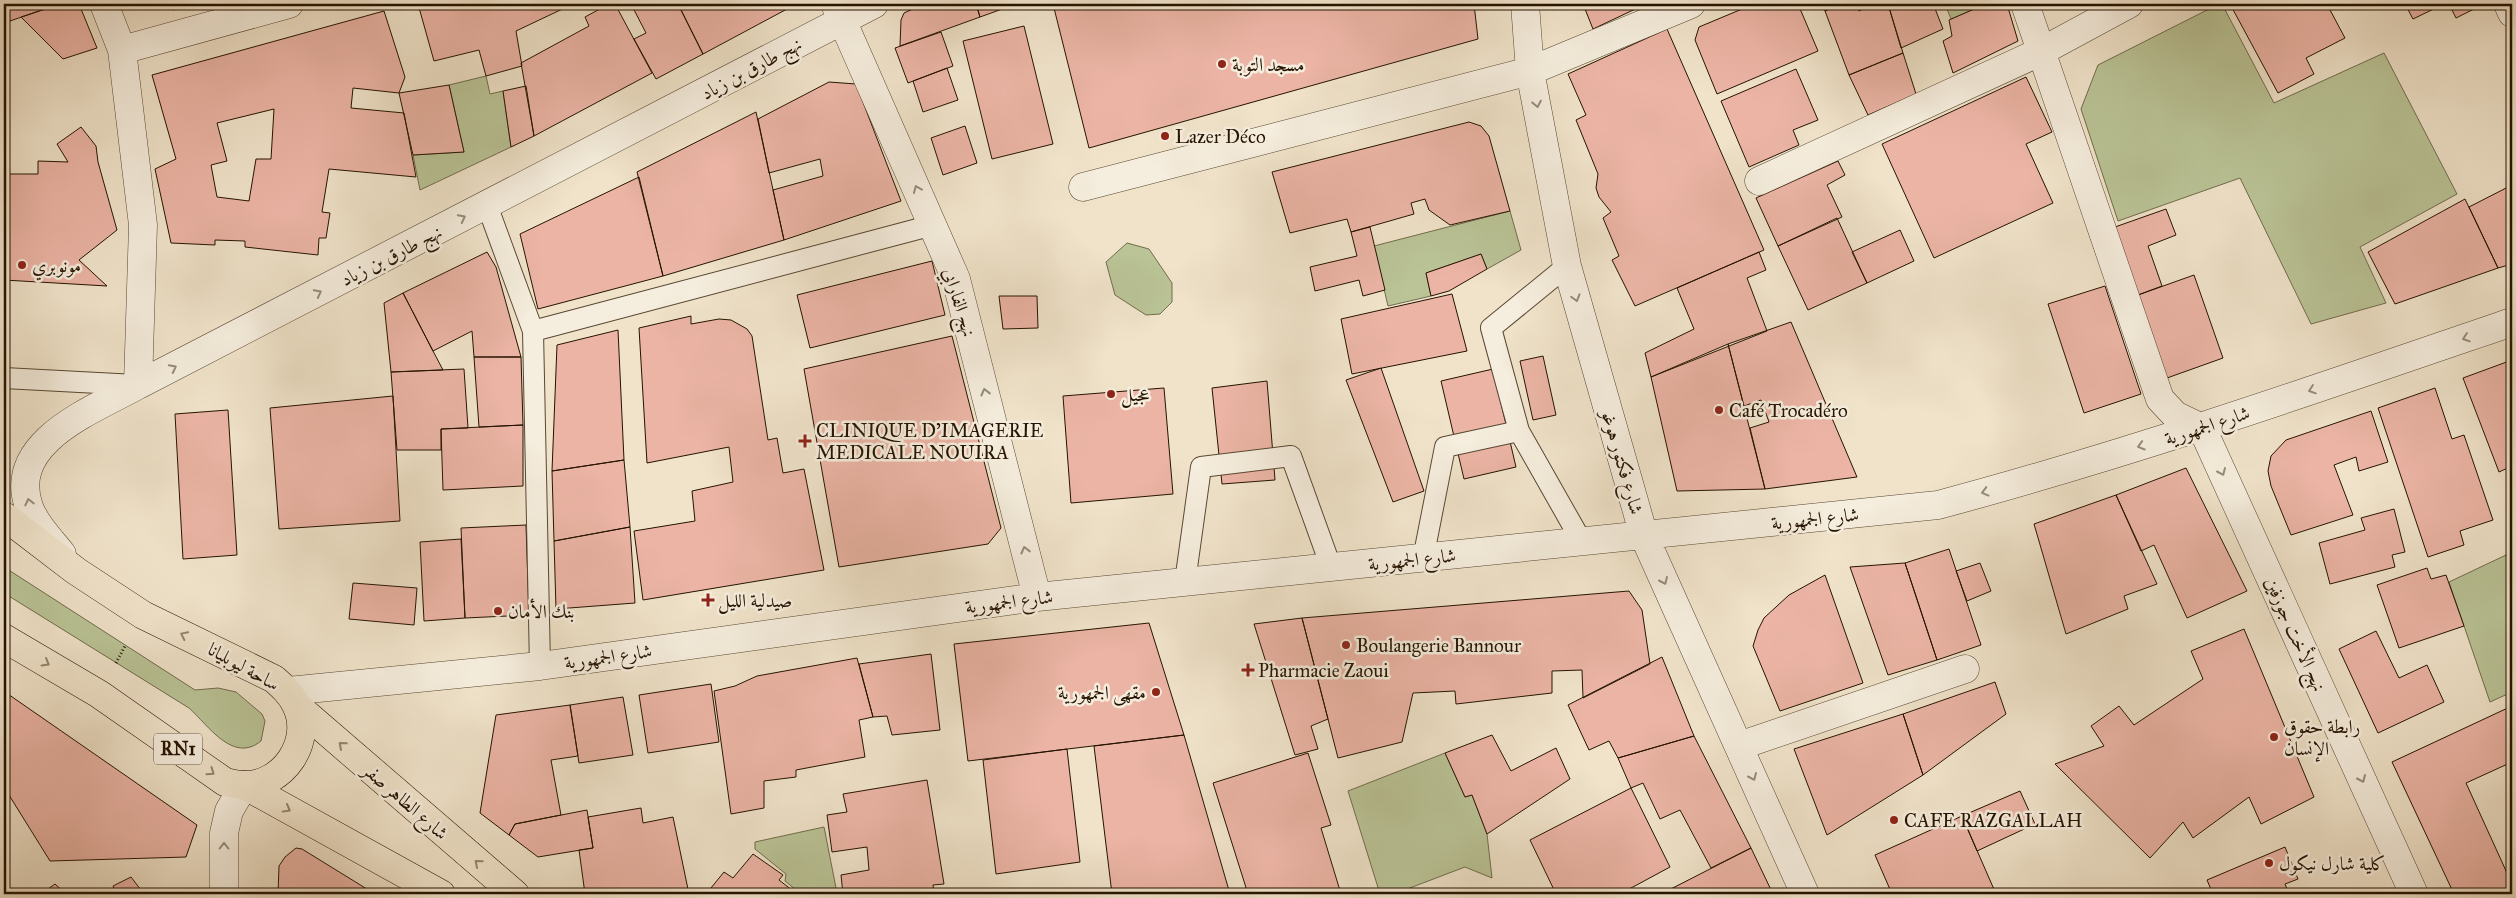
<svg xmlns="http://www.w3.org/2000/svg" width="2516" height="898" viewBox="0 0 2516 898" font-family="'IM FELL Great Primer',Amiri,serif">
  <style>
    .green { fill: #bac497; stroke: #706c4c }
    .building { fill: #ebb4a5; stroke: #251300; fill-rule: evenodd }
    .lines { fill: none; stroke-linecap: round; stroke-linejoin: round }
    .lane-casing { stroke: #584732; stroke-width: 22 }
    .street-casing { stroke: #584732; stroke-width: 29 }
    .primary-casing { stroke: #251300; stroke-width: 29 }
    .path { stroke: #251300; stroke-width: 3; stroke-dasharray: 1 2.5; stroke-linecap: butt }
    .lane { stroke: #f5eddd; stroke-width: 20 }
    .street { stroke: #f5eddd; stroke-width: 28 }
    .primary { stroke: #f0e3ca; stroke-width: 28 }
    .oneway { stroke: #978b7a }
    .oneway2 { stroke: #95856f }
    .poi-dot { fill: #8f2418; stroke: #f5eddd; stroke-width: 2 }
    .labels { text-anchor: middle; stroke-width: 5; stroke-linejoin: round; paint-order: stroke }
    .shield { fill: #f5eddd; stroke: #635442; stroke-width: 1 }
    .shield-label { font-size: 18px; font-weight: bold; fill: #251300 }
    .poi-label { font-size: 19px; fill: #251300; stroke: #f5eddd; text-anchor: start }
    .street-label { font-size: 19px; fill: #251300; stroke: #f5eddd }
  </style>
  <rect width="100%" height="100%" fill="#f0e3ca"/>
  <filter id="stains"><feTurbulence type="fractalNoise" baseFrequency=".004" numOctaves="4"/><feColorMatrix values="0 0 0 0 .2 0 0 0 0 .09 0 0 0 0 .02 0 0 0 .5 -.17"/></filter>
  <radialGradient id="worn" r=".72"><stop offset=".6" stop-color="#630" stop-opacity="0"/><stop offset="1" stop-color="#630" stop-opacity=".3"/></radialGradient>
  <path class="green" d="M1945 4H1986L1951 19Z
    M2219 4H2222L2274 103 2384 53 2457 194 2360 247 2386 303 2311 324 2240 178 2118 221 2081 109 2098 65Z
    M486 76 490 94 503 91 511 147 420 190 413 155 464 152 449 85Z
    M1510 211 1521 250 1487 269 1481 254 1426 273 1431 296 1388 306 1374 246Z
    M1127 243 1149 249 1172 283V302L1160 314 1146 315 1115 295 1106 262Z
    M2506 555 2512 570V692L2490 702 2449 582Z
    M4 567 195 690 218 688 236 692 262 714 265 721 261 741C233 764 208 725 189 708L4 593Z
    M1445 753 1465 797 1472 795 1487 834 1492 878 1465 867 1394 894H1380L1348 791Z
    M824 827 837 893 801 894 785 881 786 874 755 849V842Z"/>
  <path class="building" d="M4 4H60L4 23Z
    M60 4H79L97 48 63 59 21 17Z
    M172 4H193L173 10Z
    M418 4H573L516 31 522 66 486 76 479 50 434 61Z
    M609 4H615L652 73 534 136 521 63 589 26 585 17Z
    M631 4H678L703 54 656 79 634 39 646 33Z
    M678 4H788L787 9 703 54Z
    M924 4H976L980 17 900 46 901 20 904 13Z
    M976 4H1016L980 17Z
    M1053 4H1474L1478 39 1089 148Z
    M1583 4H1646L1593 29Z
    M1754 4H1798L1818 51 1717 94 1695 40 1699 27Z
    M1822 4H1839L1825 11Z
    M1839 4H1855L1859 11 1869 6 1868 4H1888L1903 53 1849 75 1825 11Z
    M1888 4H1937L1934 6 1943 29 1901 48Z
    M1986 4H2007L2018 41 1953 73 1943 41 1952 36 1949 20Z
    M2230 4H2337L2329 8 2345 38 2306 58 2314 74 2278 93Z
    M2405 4H2444L2413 19Z
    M2449 4H2484L2456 18Z
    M384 11 405 77 399 93 353 88 351 108 404 113 416 177 329 169 322 212 330 213 326 238H319L318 255 245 247V241L215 240V245L171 243 155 169 176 159 152 75ZM274 109 271 159H256L249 201 217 197 211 165 227 161 217 123Z
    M1024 26 1053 144 992 159 963 41Z
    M1667 29 1764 250 1635 306 1612 260 1619 256 1603 218 1611 212 1599 197 1596 188 1598 174 1576 120 1586 115 1568 74Z
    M941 32 953 66 908 83 895 48Z
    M1903 53 1916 94 1868 115 1849 75Z
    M947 68 958 100 923 112 913 81Z
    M1796 69 1818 120 1793 130 1799 145 1749 167 1721 101Z
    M2026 77 2052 132 2026 144 2053 203 1934 258 1882 144Z
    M829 82 856 84 901 201 784 240 773 190 823 176 820 159 769 173 758 119Z
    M449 85 464 152 413 155 399 93Z
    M526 86 534 136 511 147 503 91Z
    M756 112 784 240 663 276 637 172Z
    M1469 122 1481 126 1489 136 1510 211 1450 225 1429 210 1425 199 1411 203 1414 214 1351 232 1347 219 1290 233 1272 172Z
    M965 126 977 163 943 175 931 138Z
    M81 127 96 146 98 162 117 230 79 260 107 286 4 280V174H38V161L68 162 57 144Z
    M1838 161 1845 175 1827 185 1842 217 1778 246 1756 198Z
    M639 177 663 276 538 309 520 234Z
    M2512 185V264L2498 268 2469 207Z
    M2465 199 2498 268 2395 304 2368 252Z
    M2166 209 2176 235 2148 246 2162 286 2138 295 2115 227Z
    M1837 218 1867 283 1808 310 1778 246Z
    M1370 227 1385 290 1363 296 1359 280 1315 291 1310 267 1357 256 1351 232Z
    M1900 230 1914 261 1867 283 1852 252Z
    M487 252 496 267 521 357H474L472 331 433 351 403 293Z
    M1759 252 1766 270 1747 278 1767 331 1651 377 1645 353 1694 329 1677 288Z
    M1481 254 1487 269 1449 291 1431 296 1426 273Z
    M932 261 945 315 810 348 797 295Z
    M2194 275 2223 358 2167 378 2138 295Z
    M2105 286 2141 394 2084 413 2048 304Z
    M403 293 433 351 443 370 391 372 384 303Z
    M1452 294 1467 351 1352 374 1341 319Z
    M999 296H1037L1038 328 1003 329Z
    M691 316V324L719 319 731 320 747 329 752 336 768 440 777 438 783 473 804 469 824 570 643 600 634 531 695 521 692 491 733 482 729 447 647 463 639 328Z
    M1791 322 1857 477 1765 489 1750 428 1769 422 1761 400 1744 406 1728 344Z
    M618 330 624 460 552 471 557 345Z
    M952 336 1001 528 988 544 839 567 804 369Z
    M1728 344 1765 489 1677 491 1651 377Z
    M1543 356 1556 415 1533 420 1520 361Z
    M474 357H521L523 425 479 427Z
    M2512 360V466L2499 472 2463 378Z
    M1381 368 1424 491 1393 502 1346 380Z
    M464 369 468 428 441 429V450H397L391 372Z
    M1493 369 1516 467 1464 479 1441 381Z
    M1267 381 1275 480 1222 484 1212 388Z
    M1164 388 1173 494 1071 503 1063 396Z
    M2435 388 2452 439 2464 435 2493 520 2460 531 2464 545 2428 557 2378 408Z
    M393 396 400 521 279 529 270 408Z
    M228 410 237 555 183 559 175 414Z
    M2371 411 2388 462 2359 471 2356 457 2334 465 2353 515 2291 535 2271 486 2268 471 2271 456 2286 440Z
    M523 425V486L443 490 441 429Z
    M624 460 630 527 554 541 552 471Z
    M2186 468 2247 591 2187 618 2154 545 2141 551 2116 495Z
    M2116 495 2157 584 2124 596 2128 609 2066 634 2034 524Z
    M2394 509 2405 552 2392 555 2395 567 2330 584 2319 543 2365 530 2361 518Z
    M526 525 529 615 465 618 461 528Z
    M630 527 635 603 556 609 554 541Z
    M461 539 465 618 424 621 420 542Z
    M1949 549 1981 645 1937 660 1905 563Z
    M2512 552V570L2506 555Z
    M1905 563 1937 660 1888 675 1850 567Z
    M1980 563 1991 591 1967 601 1956 571Z
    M2427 568 2431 579 2446 575 2464 626 2399 648 2377 585Z
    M1825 575 1863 683 1780 711 1753 646 1758 630 1764 618 1789 595Z
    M353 583 417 588 414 625 349 619Z
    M1629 591 1642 610 1650 664 1583 698 1582 670 1552 671V693L1456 704 1455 691 1413 693 1402 742 1338 758 1302 618Z
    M1302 618 1328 719 1311 726 1318 749 1295 755 1254 624Z
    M1149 623 1184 735 968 761 954 644Z
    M2244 629 2314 797 2261 824 2249 797 2193 838 2183 822 2150 858 2055 764 2104 746 2091 726 2119 706 2134 725 2203 679 2191 651Z
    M2376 631 2399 678 2427 665 2444 702 2378 733 2339 649Z
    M931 654 940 730 892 735 887 716 873 717 859 664Z
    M1662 657 1694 736 1618 758 1609 741 1589 750 1568 705Z
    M857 658 873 717 859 720 865 757 796 770V777L764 781V808L731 814 714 691 735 686 757 676Z
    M1995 682 2006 714 1923 775 1903 714Z
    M711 684 719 742 648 753 639 695Z
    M5 692 197 825 186 857 50 861 4 787Z
    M623 697 633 755 579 763 570 705Z
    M570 705 578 756 551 760 561 815 515 824 509 835 480 813 496 715Z
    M2512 706V762L2466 783 2512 884V894H2454L2392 762Z
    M1903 714 1923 775 1827 835 1794 749Z
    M1184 735 1230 894H1112L1094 746Z
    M1492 735 1511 771 1556 748 1570 779 1487 834 1472 795 1465 797 1445 753Z
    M1694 736 1751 848 1711 868 1680 810 1660 819 1643 783 1631 788 1618 758Z
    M1067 749 1080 862 996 874 983 760Z
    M1308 753 1331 825 1321 828 1341 894H1248L1213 783Z
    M927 780 944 884 933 885 934 894H843L841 875 869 870 867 847 832 852 827 815 847 812 843 794Z
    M1631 788 1670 867 1620 894H1575L1572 888 1562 894H1556L1530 840Z
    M2020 791 2035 824 1977 851 1962 816Z
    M641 808 643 823 673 817 689 894H585L579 850 593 848 588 817Z
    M587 810 593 848 538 857 509 835 515 824Z
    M1962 816 1996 894H1892L1875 855Z
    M2285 847 2298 879 2285 884 2289 894H2213L2207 880Z
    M296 848 302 849 375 894H278L279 866 285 857Z
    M1751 848 1773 894H1663V893Z
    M753 854 783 875 779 880 797 894H706L724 872 733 878Z
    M131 877 144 894H116L113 886Z
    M55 884 66 894H41Z"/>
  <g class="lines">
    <defs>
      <path id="lane" d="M487 205 533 331 540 666
        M533 331 933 225
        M4 378 136 385
        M1519 431 1491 328 1567 266
        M1423 559 1445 447 1519 431 1582 542
        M1185 582 1201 467 1291 456 1331 567"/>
      <path id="street" d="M104 4 122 50 143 225 138 385
        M835 4 956 279 1037 597
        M1525 4 1530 71 1567 266 1644 536 1805 894
        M2025 4 2160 399 2175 415 2202 428 2414 894
        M2508 4 2512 13
        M122 50 289 4
        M1759 181 2042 51 2129 4
        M1083 187 1530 71 1691 4
        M62 554C50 539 36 525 29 507 6 441 94 410 138 385L874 4
        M288 691 540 666 1037 597 1938 505C2133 453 2322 387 2512 322
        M1739 746 1965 669
        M224 894V833L229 811 244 785"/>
      <path id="primary" d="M4 516 76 571 143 615 274 679C283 687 291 694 296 705 314 741 283 786 244 785 238 785 231 783 225 782L99 694 4 638
        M297 706 515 894
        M244 785 441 894"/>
    </defs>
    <use href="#lane" class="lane-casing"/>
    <use href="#street" class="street-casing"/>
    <use href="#primary" class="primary-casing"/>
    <path class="path" d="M116 663 125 646"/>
    <use href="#lane" class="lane"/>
    <use href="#street" class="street"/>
    <use href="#primary" class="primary"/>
  </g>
  <defs><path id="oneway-chevron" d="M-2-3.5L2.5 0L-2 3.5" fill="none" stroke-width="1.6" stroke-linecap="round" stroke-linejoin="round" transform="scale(1.25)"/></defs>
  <g class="oneway">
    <use href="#oneway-chevron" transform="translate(1537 104) rotate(79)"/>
    <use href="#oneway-chevron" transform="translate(917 189) rotate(-113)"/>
    <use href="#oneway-chevron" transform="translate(462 218) rotate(-27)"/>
    <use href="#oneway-chevron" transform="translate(318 293) rotate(-27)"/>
    <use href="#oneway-chevron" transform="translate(1576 298) rotate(74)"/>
    <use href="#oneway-chevron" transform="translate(2466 338) rotate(161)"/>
    <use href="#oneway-chevron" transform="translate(173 368) rotate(-27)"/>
    <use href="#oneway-chevron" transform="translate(2312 390) rotate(161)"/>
    <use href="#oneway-chevron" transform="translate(985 392) rotate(-104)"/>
    <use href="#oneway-chevron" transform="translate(2141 446) rotate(163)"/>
    <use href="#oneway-chevron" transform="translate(2222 472) rotate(66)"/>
    <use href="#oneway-chevron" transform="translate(1985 492) rotate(165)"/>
    <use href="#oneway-chevron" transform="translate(29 502) rotate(-103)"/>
    <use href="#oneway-chevron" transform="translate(1025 550) rotate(-104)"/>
    <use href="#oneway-chevron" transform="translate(1664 581) rotate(66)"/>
    <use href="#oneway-chevron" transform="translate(1753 777) rotate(66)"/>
    <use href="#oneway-chevron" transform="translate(2362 779) rotate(66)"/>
    <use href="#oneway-chevron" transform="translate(224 846) rotate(-90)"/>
  </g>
  <g class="oneway2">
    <use href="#oneway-chevron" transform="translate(184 635) rotate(-154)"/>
    <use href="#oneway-chevron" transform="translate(46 663) rotate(30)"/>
    <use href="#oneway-chevron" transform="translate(342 745) rotate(-139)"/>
    <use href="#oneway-chevron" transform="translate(211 772) rotate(35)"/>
    <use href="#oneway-chevron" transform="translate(287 809) rotate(29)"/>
    <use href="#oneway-chevron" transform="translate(478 863) rotate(-140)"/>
  </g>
  <g class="poi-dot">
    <circle cx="1222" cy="64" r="5"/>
    <circle cx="1165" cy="136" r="5"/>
    <circle cx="22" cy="265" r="5"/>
    <circle cx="1111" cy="394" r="5"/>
    <circle cx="1719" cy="410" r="5"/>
    <path d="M802.5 433.5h5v5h5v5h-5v5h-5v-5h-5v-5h5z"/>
    <path d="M705.5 592.5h5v5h5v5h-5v5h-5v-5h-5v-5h5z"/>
    <circle cx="498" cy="611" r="5"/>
    <circle cx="1346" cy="645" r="5"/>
    <path d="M1245.5 662.5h5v5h5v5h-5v5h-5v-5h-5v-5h5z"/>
    <circle cx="1156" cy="692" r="5"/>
    <circle cx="2274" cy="737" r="5"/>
    <circle cx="1894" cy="820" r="5"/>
    <circle cx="2269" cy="863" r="5"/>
  </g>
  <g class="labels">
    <rect class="shield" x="154" y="733.5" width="48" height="31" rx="4"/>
    <g class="shield-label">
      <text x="178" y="755">RN1</text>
    </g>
    <g class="poi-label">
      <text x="1232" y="71">مسجد التوبة</text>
      <text x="1175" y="143">Lazer Déco</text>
      <text x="32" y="272">مونوبري</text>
      <text x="1121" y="401">عجيل</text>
      <text x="1729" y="417">Café Trocadéro</text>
      <text x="816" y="437">CLINIQUE D'IMAGERIE<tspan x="816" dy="22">MEDICALE NOUIRA</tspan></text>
      <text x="718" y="607">صيدلية الليل</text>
      <text x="508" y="618">بنك الأمان</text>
      <text x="1356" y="652">Boulangerie Bannour</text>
      <text x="1258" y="677">Pharmacie Zaoui</text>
      <text x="1146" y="699" text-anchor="end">مقهى الجمهورية</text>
      <text x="2284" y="733">رابطة حقوق<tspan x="2284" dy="22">الإنسان</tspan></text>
      <text x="1904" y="827">CAFE RAZGALLAH</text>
      <text x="2279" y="870">كلية شارل نيكول</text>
    </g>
    <g class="street-label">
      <text transform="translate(751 68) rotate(-28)" y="7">نهج طارق بن زياد</text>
      <text transform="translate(391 255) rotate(-27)" y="7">نهج طارق بن زياد</text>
      <text transform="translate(960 302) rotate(73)" y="7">نهج الفارابي</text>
      <text transform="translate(2207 425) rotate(-18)" y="7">شارع الجمهورية</text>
      <text transform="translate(1623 462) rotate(74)" y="7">شارع فكتور هوغو</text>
      <text transform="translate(1815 518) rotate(-6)" y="7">شارع الجمهورية</text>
      <text transform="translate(1412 559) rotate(-6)" y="7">شارع الجمهورية</text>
      <text transform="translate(1009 601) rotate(-7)" y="7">شارع الجمهورية</text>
      <text transform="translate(2296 634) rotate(66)" y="7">نهج الأخت جوزفين</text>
      <text transform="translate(608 656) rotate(-8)" y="7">شارع الجمهورية</text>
      <text transform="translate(244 666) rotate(29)" y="7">ساحة ليوبليانا</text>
      <text transform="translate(406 801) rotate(41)" y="7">شارع الطاهر صفر</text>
    </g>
  </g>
  <rect width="2516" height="898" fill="none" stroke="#f0e3ca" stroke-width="20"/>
  <rect x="5" y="5" width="2506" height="888" fill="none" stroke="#251300" stroke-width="2.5"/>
  <rect x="10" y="10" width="2496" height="878" fill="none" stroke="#251300"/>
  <rect width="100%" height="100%" filter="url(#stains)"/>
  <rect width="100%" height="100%" fill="url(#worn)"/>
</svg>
